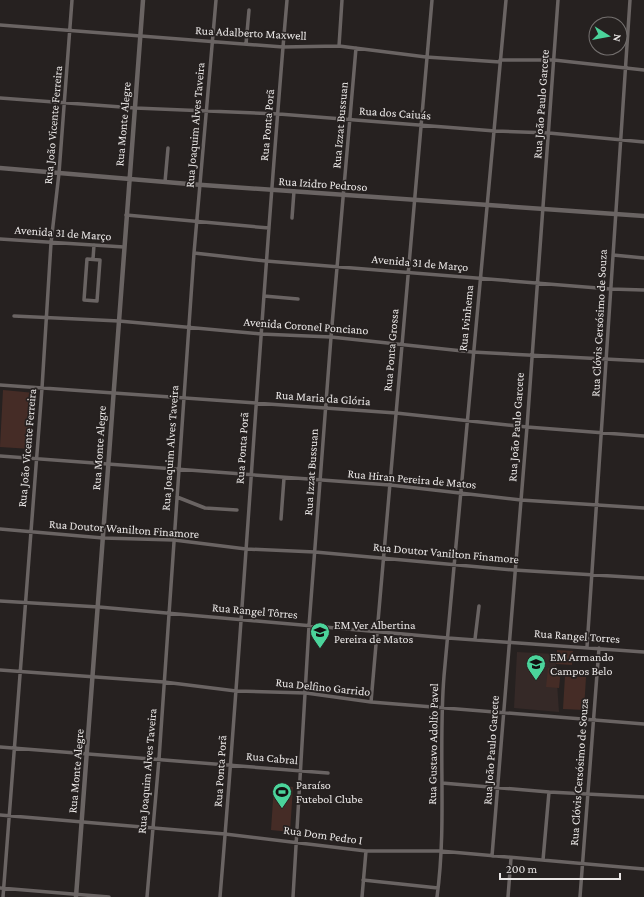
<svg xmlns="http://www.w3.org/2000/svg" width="644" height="897" viewBox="0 0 644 897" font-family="'Crimson Pro',serif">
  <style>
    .built { fill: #352927 }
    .green { fill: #452c26 }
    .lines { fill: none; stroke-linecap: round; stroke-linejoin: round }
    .minor { stroke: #6a6463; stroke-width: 3.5 }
    .tertiary { stroke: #6a6463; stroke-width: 4.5 }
    .labels { text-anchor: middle; stroke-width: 3.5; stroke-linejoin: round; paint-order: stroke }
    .street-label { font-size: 12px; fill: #e9e6e5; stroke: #262120 }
    .poi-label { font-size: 12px; fill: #e9e6e5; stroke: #262120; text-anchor: start }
  </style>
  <rect width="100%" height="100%" fill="#262120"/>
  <path class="built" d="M517 652 555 654 559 712 514 708Z"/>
  <path class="green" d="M3 390 35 393 31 449 0 447Z
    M557 650 573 651 572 665 556 664Z
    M548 668 561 669 559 688 546 687Z
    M565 676 586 677 584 710 563 709Z
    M274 785 293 787 290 832 271 830Z"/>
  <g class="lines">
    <path class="minor" d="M0 25 283 47 339 46 426 57 500 62
      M246 44 249 10
      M339 46 342 0
      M500 60H554L644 70
      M0 98 135 108 279 114 495 131 549 133 644 142
      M165 182 168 148
      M126 215 269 228
      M292 218 294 191
      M0 239 124 247
      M194 253 266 261 610 289 644 290
      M613 255 644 258
      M87 259 100 260 97 301 84 300Z
      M93 259 94 245
      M264 296 298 299
      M14 316 119 321 261 334 331 337 472 352 644 361
      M0 385 396 413 527 427 644 436
      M0 456 390 485 521 500 644 508
      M177 497 205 508 237 510
      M281 519 284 478
      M0 529 103 538 174 540 246 549 315 552 514 570 644 578
      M0 601 99 607 448 638 644 652
      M475 639 479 606
      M587 647 630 0
      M0 670 164 682 236 691 306 693 371 702 644 724
      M371 702 432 0
      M0 747 328 773
      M442 783 549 792 644 797
      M0 815 225 834 366 851H440L644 869
      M492 856 527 427 558 0
      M543 860 549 792
      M363 880 438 888
      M0 888 109 897
      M3 897 42 388 51 243 59 173 72 0
      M147 897 159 759 194 253 216 0
      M220 897C245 598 261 299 287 0
      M293 897 309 626 331 337 356 48
      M362 897 366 851
      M437 897C447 824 438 749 444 676 463 450 485 225 506 0
      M508 897 511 858
      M580 897 599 648"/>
    <path class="tertiary" d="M0 168 189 184 644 216
      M76 897 143 0"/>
  </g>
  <defs>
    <symbol id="school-pin" viewBox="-11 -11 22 30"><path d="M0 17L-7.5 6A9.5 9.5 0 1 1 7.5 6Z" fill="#4bd49b" stroke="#262120"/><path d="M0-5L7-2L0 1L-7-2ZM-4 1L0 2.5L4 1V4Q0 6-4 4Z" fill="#111"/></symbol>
    <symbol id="stadium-pin" viewBox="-11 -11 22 30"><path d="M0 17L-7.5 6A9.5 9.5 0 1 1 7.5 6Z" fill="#4bd49b" stroke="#262120"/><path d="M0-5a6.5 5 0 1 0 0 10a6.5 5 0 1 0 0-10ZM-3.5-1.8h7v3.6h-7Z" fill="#111"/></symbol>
  </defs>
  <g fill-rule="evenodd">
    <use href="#school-pin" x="309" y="621" width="22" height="30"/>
    <use href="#school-pin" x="525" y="653" width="22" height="30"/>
    <use href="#stadium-pin" x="271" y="781" width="22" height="30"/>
  </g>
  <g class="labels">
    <g class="street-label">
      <text transform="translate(251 33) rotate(3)" y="4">Rua Adalberto Maxwell</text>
      <text transform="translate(541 104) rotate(-86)" y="4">Rua João Paulo Garcete</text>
      <text transform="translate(395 113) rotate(4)" y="4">Rua dos Caiuás</text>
      <text transform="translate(123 124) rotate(-85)" y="4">Rua Monte Alegre</text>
      <text transform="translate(53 125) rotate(-85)" y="4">Rua João Vicente Ferreira</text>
      <text transform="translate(195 125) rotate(-85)" y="4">Rua Joaquim Alves Taveira</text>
      <text transform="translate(267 125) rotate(-85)" y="4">Rua Ponta Porã</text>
      <text transform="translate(340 125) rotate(-85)" y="4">Rua Izzat Bussuan</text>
      <text transform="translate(323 184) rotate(4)" y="4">Rua Izidro Pedroso</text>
      <text transform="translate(63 233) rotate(4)" y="4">Avenida 31 de Março</text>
      <text transform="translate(420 263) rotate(5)" y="4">Avenida 31 de Março</text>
      <text transform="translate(466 318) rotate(-84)" y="4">Rua Ivinhema</text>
      <text transform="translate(599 323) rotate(-87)" y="4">Rua Clóvis Cersósimo de Souza</text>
      <text transform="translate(306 326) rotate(4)" y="4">Avenida Coronel Ponciano</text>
      <text transform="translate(391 350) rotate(-85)" y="4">Rua Ponta Grossa</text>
      <text transform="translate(323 398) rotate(4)" y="4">Rua Maria da Glória</text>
      <text transform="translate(516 427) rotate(-86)" y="4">Rua João Paulo Garcete</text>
      <text transform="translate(27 448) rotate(-85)" y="4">Rua João Vicente Ferreira</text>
      <text transform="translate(99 448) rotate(-86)" y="4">Rua Monte Alegre</text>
      <text transform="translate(170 448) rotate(-86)" y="4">Rua Joaquim Alves Taveira</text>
      <text transform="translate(242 448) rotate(-86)" y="4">Rua Ponta Porã</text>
      <text transform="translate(311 472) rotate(-86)" y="4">Rua Izzat Bussuan</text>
      <text transform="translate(412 479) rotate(5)" y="4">Rua Hiran Pereira de Matos</text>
      <text transform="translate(124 529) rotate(4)" y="4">Rua Doutor Wanilton Finamore</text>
      <text transform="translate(446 553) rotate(5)" y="4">Rua Doutor Vanilton Finamore</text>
      <text transform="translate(255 611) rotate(5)" y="4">Rua Rangel Tôrres</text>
      <text transform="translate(577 636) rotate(4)" y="4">Rua Rangel Torres</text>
      <text transform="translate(323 687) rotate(6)" y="4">Rua Delfino Garrido</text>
      <text transform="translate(433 744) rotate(-89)" y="4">Rua Gustavo Adolfo Pavel</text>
      <text transform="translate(491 750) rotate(-86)" y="4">Rua João Paulo Garcete</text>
      <text transform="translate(272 758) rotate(5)" y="4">Rua Cabral</text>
      <text transform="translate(76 771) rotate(-85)" y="4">Rua Monte Alegre</text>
      <text transform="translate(147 771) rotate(-85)" y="4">Rua Joaquim Alves Taveira</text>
      <text transform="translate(220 771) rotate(-86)" y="4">Rua Ponta Porã</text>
      <text transform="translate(579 772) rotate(-86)" y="4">Rua Clóvis Cersósimo de Souza</text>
      <text transform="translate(323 835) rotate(8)" y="4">Rua Dom Pedro I</text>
    </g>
    <g class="poi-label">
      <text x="334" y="629">EM Ver Albertina<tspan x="334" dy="14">Pereira de Matos</tspan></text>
      <text x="550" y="661">EM Armando<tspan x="550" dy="14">Campos Belo</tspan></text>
      <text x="296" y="789">Paraíso<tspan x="296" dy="14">Futebol Clube</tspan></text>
    </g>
  </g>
  <g transform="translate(608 36) rotate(101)"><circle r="19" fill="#262120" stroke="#74706f"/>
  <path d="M0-3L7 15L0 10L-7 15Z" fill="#4bd49b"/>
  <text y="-6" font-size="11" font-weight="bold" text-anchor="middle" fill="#e9e6e5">N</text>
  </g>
  <path d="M500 873v6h120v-6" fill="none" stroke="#e9e6e5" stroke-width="2"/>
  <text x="506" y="873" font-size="12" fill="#e9e6e5" stroke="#262120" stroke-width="3" paint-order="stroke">200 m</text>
</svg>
